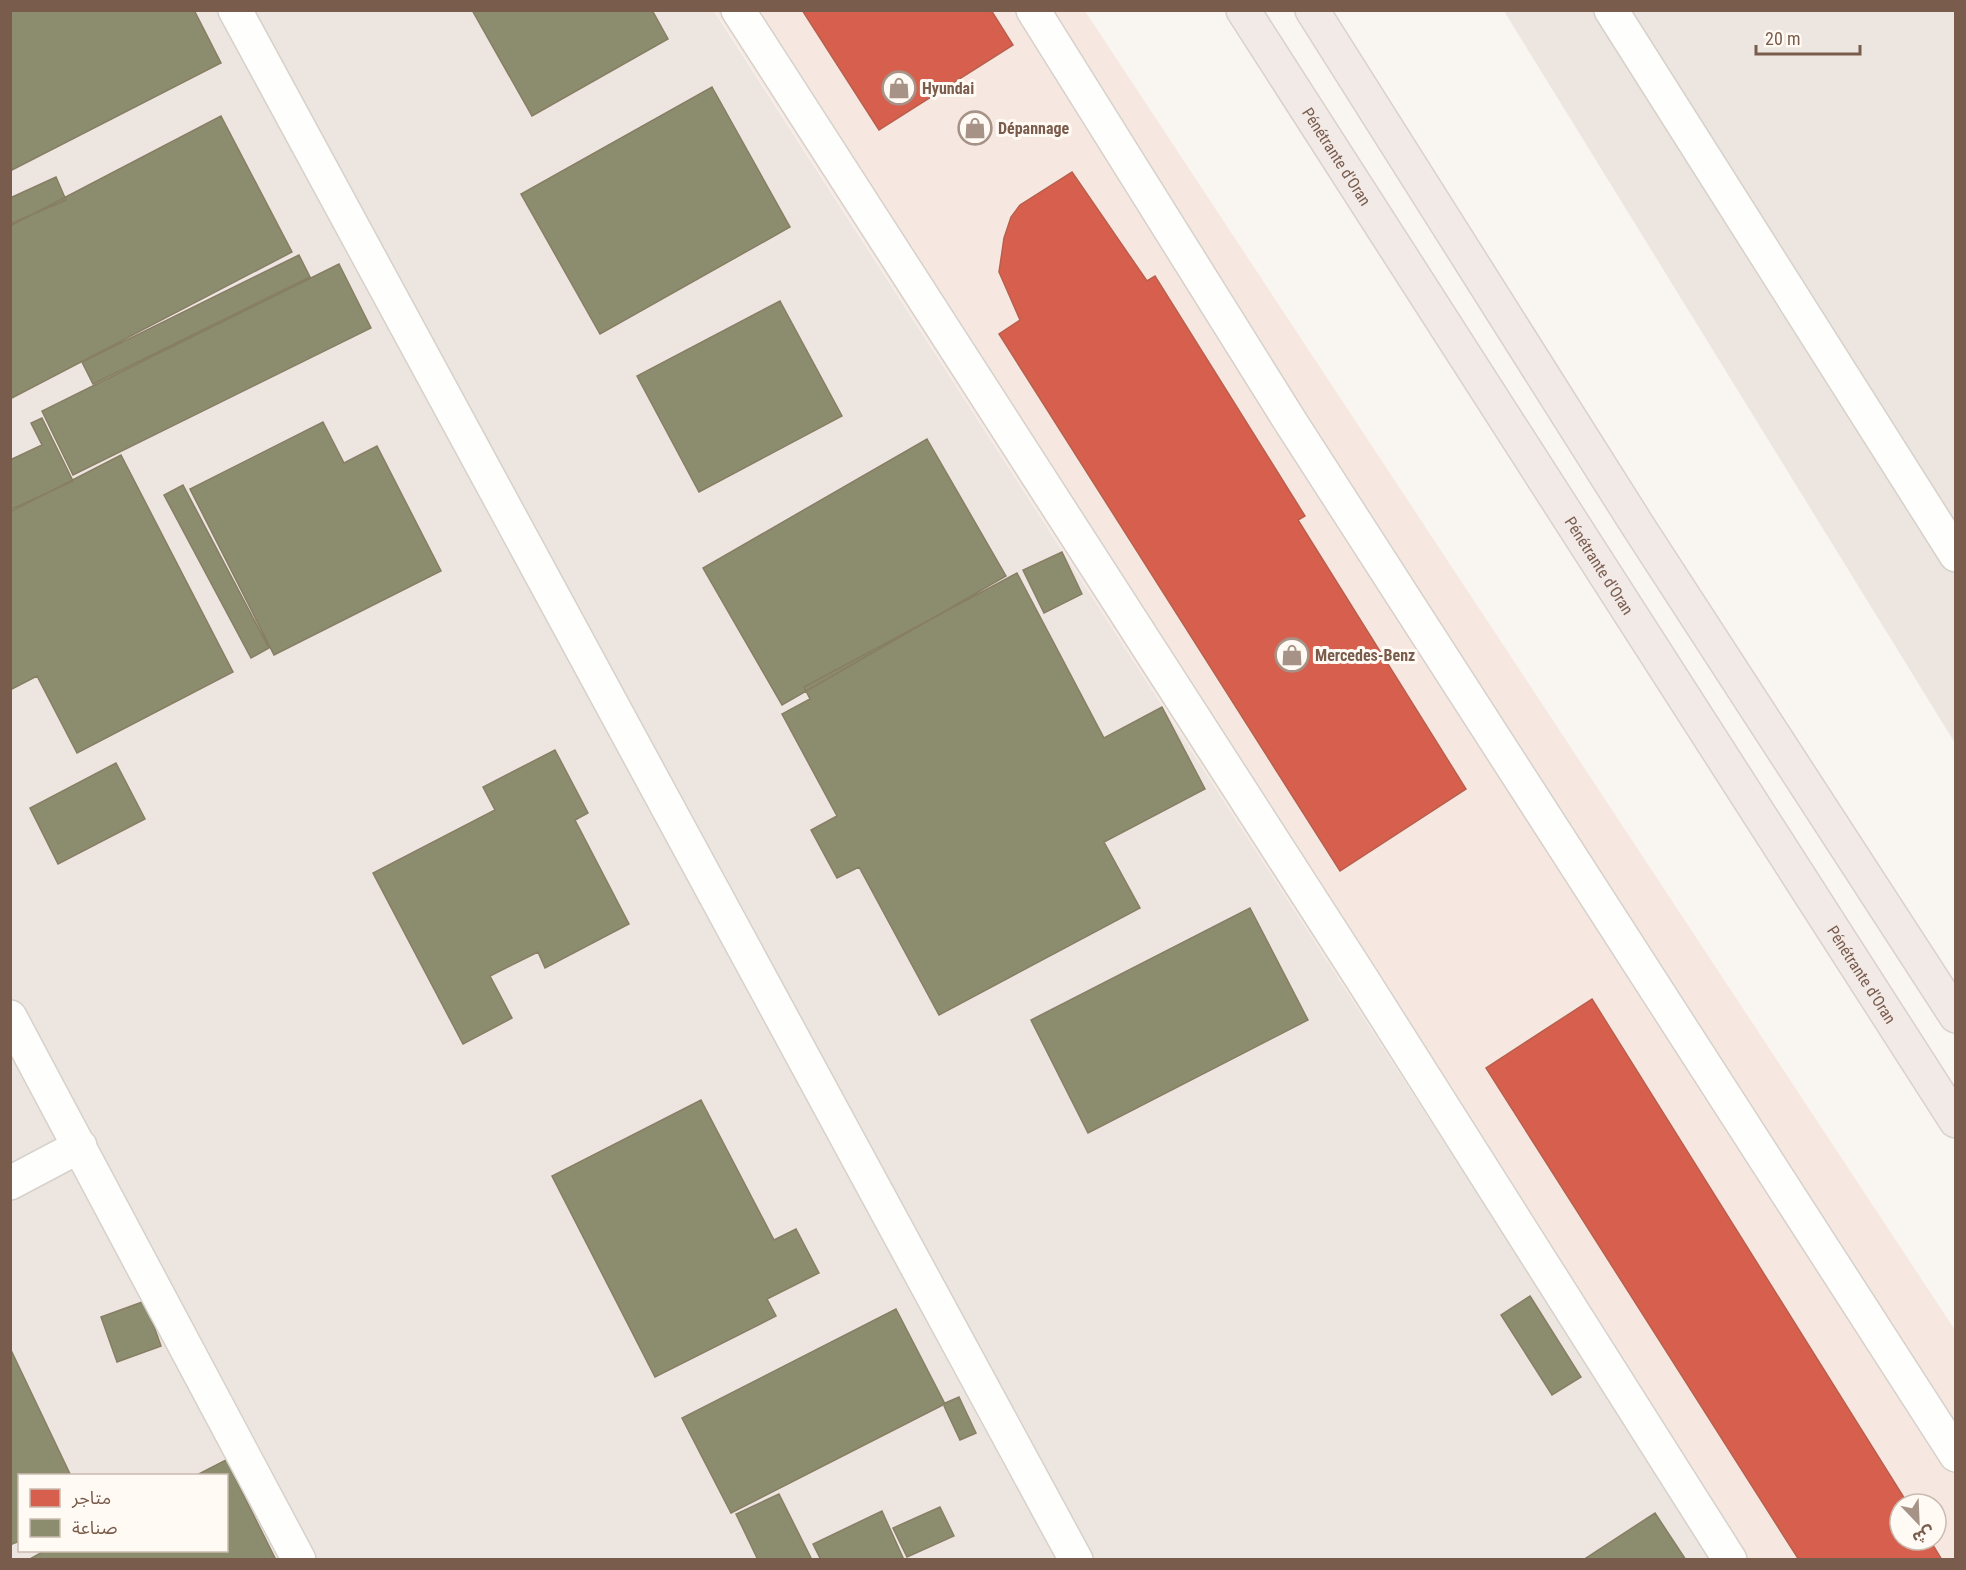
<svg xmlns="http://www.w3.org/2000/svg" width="1966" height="1570" viewBox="0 0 1966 1570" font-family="'Roboto Condensed','Noto Sans Arabic',sans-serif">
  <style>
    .commercial { fill: #f6e8e1; fill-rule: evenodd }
    .industrial { fill: #ede5e0; fill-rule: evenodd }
    .shops { fill: #d6604d; stroke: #ba5f4d; stroke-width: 1.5 }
    .industry { fill: #8c8c6e; stroke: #877e64; stroke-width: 1.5 }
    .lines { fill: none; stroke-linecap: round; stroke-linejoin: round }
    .minor-casing { stroke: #d7d1cb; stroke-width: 36 }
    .motorway-casing { stroke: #dad1cc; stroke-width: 36 }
    .minor { stroke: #fefefd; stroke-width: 33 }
    .motorway { stroke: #f2eae7; stroke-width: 33 }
    .labels { text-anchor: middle; stroke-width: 6; stroke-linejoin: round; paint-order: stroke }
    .poi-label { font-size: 16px; font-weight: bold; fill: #7a5c4d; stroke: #fffaf3; text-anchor: start }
    .street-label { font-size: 16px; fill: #7a5c4d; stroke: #fffaf3 }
  </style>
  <rect width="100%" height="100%" fill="#f9f5f0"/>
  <path class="commercial" d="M715 11H1085L1955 1330V1559H1713ZM1900 1504H1936V1540H1900Z"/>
  <path class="industrial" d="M11 10 714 11 1713 1559 11 1560ZM20 1476H226V1550H20Z
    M1504 11H1955V743Z"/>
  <path class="shops" d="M802 10H991L1013 45 879 130Z
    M1072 172 1147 281 1155 276 1305 516 1298 520 1466 789 1340 871 999 334 1020 320 999 272 1004 238 1011 217 1020 205Z
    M1592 999 1908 1504H1900V1540H1930L1942 1560H1799L1486 1068Z"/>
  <path class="industry" d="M10 10H194L221 63 10 171Z
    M472 10H652L668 39 532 116Z
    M712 87 790 227 600 334 521 194Z
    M221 116 292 252 10 399V226Z
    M56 177 66 200 10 224V198Z
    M299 255 310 277 93 384 82 362Z
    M339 264 371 328 73 475 42 411Z
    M780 301 842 416 699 492 637 376Z
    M42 418 73 481 10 510V460L42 445 31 423Z
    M323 422 344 463 377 446 441 571 274 655 190 489Z
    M927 439 1006 576 782 705 703 568Z
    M121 455 233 672 77 753 37 676 10 690V512Z
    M183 485 269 648 251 658 164 495Z
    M1062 552 1082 594 1044 613 1023 570Z
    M1017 573 1104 738 1162 707 1205 789 1104 842 1140 908 939 1015 859 867 837 878 811 830 837 816 782 714 810 699 804 687Z
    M555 750 588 813 575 820 629 924 545 968 538 952 490 976 512 1018 463 1044 373 873 495 810 483 787Z
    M116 763 145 819 58 864 30 808Z
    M1250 908 1308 1020 1088 1133 1031 1020Z
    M701 1100 774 1240 796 1229 819 1273 767 1299 776 1316 655 1377 552 1176Z
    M1530 1296 1581 1377 1552 1395 1501 1315Z
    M145 1301 161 1346 117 1362 101 1317Z
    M896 1309 945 1404 731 1513 682 1418Z
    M10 1348 71 1476H20V1541L10 1545Z
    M959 1397 976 1433 960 1440 943 1404Z
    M226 1460 276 1560H28L46 1550H226V1476H195Z
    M779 1494 812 1560H758L736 1514Z
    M940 1507 954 1536 907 1557 893 1528Z
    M882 1511 904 1560H821L813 1544Z
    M1655 1513 1686 1560H1583Z"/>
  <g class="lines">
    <defs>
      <path id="minor" d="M235 10 1076 1560
        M738 10 1362 979 1730 1560
        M1033 10 1290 421 1956 1455
        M1611 10 1956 555
        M10 1017 299 1560
        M10 1183 80 1146"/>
      <g id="motorway">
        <path id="s1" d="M1243 10 1956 1121"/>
        <path d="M1312 10 1638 526 1956 1016"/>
      </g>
    </defs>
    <use href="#minor" class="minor-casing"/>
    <use href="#motorway" class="motorway-casing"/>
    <use href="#minor" class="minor"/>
    <use href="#motorway" class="motorway"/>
  </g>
  <defs>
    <symbol id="shop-ring" viewBox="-11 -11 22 22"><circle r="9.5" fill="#fffaf3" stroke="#a69286" stroke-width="1.5"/><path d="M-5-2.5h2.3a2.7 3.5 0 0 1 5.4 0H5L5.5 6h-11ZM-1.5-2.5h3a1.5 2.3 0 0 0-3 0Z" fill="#a69286"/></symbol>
  </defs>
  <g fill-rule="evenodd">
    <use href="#shop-ring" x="880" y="69" width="38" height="38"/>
    <use href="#shop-ring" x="956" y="109" width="38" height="38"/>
    <use href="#shop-ring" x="1273" y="636" width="38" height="38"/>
  </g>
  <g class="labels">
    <g class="poi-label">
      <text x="922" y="94">Hyundai</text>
      <text x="998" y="134">Dépannage</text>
      <text x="1315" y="661">Mercedes-Benz</text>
    </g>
    <g class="street-label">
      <text dy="6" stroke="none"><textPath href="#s1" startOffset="174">Pénétrante d'Oran</textPath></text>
      <text dy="6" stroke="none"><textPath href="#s1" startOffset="660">Pénétrante d'Oran</textPath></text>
      <text dy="6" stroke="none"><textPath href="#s1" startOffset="1146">Pénétrante d'Oran</textPath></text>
    </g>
  </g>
  <rect width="1966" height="1570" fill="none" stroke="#7a5c4d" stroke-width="24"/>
  <rect x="18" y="1474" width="210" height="78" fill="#fffaf3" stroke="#cabbb1" stroke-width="1.5"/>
  <rect x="30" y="1489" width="30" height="18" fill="#d6604d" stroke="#cabbb1" stroke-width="1.5"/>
  <text x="72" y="1504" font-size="18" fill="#7a5c4d">متاجر</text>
  <rect x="30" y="1519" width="30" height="18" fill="#8c8c6e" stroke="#cabbb1" stroke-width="1.5"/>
  <text x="72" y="1534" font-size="18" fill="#7a5c4d">صناعة</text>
  <g transform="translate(1918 1522) rotate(157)"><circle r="28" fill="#fffaf3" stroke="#cabbb1" stroke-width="1.5"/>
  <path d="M0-4.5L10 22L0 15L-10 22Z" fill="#a69286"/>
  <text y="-9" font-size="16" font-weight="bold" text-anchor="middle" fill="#7a5c4d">ش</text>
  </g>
  <path d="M1756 45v9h104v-9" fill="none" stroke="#7a5c4d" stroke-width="3"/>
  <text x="1765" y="45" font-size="18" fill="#7a5c4d" stroke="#fffaf3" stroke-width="4.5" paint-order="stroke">20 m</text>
</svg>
